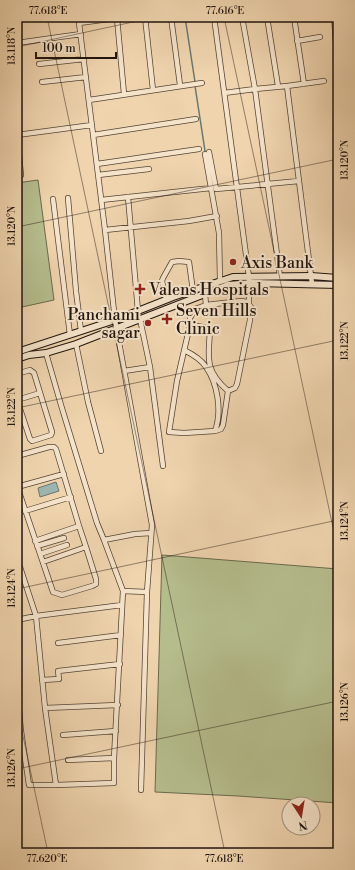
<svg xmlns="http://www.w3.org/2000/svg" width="355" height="870" viewBox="0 0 355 870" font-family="'Libre Bodoni',serif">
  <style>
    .green { fill: #b5bd8d; stroke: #6a694e }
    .water { fill: #9bb7b2; stroke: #6a7670 }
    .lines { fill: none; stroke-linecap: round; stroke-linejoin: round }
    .stream { stroke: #6a7670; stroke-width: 1.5 }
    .minor-casing { stroke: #544536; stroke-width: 6 }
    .secondary-casing { stroke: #20150e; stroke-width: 8 }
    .minor { stroke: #f5e3ca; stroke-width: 4.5 }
    .secondary { stroke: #f5e3ca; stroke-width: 6 }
    .ticks { fill: none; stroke: #20150e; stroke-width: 1; stroke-opacity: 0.45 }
    .poi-dot { fill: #8f2418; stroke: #f5e3ca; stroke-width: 1.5 }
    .labels { text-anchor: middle; stroke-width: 4; stroke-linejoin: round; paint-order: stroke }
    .poi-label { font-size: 16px; fill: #20150e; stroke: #f5e3ca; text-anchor: start }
    .neatline { fill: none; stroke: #20150e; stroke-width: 1.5 }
    .ticks-label { font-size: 10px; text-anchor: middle; fill: #20150e }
  </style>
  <rect width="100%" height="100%" fill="#efd4ae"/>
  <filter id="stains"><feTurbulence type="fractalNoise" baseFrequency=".005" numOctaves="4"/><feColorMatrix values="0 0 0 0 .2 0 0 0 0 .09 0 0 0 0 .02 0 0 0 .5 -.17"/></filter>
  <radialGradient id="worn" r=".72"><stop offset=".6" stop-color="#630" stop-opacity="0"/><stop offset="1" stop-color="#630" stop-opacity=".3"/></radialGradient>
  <path class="green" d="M38 180 54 300 22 307 17 275V183Z
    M162 555 338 569V803L238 796 155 792Z"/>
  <path class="water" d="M56 482 59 491 40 497 38 488Z"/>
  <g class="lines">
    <path class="stream" d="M185 17 195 82
      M195 86 205 151"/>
    <defs>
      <path id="minor" d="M124 17 79 23 105 230 189 221 217 216
        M145 17 153 90
        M171 17 180 85
        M214 17 249 277V304
        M267 17 278 86
        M294 17 304 84
        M334 17 338 70
        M117 18 124 94
        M297 41 320 37
        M17 43 81 34
        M39 64 84 59
        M42 82 86 77
        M224 93 255 89 242 17
        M338 97V111
        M89 100 202 83
        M93 135 196 119
        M209 152 216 189 299 181
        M205 154 219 233 220 281
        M97 164 199 149
        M21 175 17 135 92 125
        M98 175 149 169
        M128 197 138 311
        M68 198 76 291 81 331
        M53 199 70 335
        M101 200 211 188
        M105 230 115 320 152 525 147 592 141 790
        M280 277 255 89 287 86
        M312 284 287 86 324 81
        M205 294 206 305
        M166 299 162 281 163 278 172 262 179 261 189 262 193 291
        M140 319 150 367 163 466
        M76 344 88 402 101 451
        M184 350C192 354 201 359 206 367 218 384 222 412 215 431L184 433 169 432 177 381 190 325V318L195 309 206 305 241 301 247 302 251 307 250 320 237 384 235 388 228 391C205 371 208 359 210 331L209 328 190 325
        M46 353 61 405 97 523 104 540 123 591 147 592
        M124 371 150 367
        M17 374 30 370 34 373 52 432 51 435 32 441 30 439 17 400
        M17 400 40 393
        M215 431 221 429 223 425 228 391
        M17 456 49 447H54L56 449 79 526 35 541
        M17 486 53 592 62 595 92 586 96 584V579L86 547 43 562
        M17 487 64 474
        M25 511 71 497
        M79 526 86 547
        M104 540 135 534 151 533
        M37 546 64 538
        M40 554 67 545
        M17 558 36 616 45 708 56 785H29L21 731 17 690
        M17 620 36 616 122 605
        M58 643 121 635
        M42 680 59 679 58 671 120 664
        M45 708 118 705
        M63 735 116 731
        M68 760 114 758
        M56 785 114 783V758L123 591"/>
      <path id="secondary" d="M17 352 115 320 173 297 233 277 311 276 338 278
        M17 359 29 355 46 353 76 344 228 285 252 283 338 285"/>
    </defs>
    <use href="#minor" class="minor-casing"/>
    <use href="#secondary" class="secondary-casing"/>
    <use href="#minor" class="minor"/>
    <use href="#secondary" class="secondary"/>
  </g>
  <path class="ticks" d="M47 17 225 853M224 17 338 551M17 47 156 17M17 227 338 159M17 408 338 340M17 589 338 520M17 708 48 853M17 769 338 701"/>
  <g class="poi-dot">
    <circle cx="233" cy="262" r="4"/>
    <path d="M138 283h4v4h4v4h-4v4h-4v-4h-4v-4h4z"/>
    <path d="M165 313h4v4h4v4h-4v4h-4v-4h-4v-4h4z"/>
    <circle cx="148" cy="323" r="4"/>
  </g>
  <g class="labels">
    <g class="poi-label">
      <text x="241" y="268">Axis Bank</text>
      <text x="149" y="295">Valens Hospitals</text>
      <text x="176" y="316">Seven Hills<tspan x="176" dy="18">Clinic</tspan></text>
      <text x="140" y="320" text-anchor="end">Panchami<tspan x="140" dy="18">sagar</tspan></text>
    </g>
  </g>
  <rect width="355" height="870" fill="none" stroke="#efd4ae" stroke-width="44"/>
  <g transform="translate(301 816) rotate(168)"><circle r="19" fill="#f5e3ca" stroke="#a0917f"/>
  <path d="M0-3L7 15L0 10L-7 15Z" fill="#8f2418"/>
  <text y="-6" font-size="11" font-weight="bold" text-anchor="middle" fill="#20150e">N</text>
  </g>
  <path d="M36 52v6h80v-6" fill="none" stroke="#20150e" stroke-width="2"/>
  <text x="42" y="52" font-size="12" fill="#20150e" stroke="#f5e3ca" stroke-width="3" paint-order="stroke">100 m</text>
  <rect x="22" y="22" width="311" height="826" class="neatline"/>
  <g class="ticks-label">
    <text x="48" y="14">77.618°E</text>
    <text x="225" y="14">77.616°E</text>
    <text transform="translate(11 46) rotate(-90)" y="4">13.118°N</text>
    <text transform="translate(344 160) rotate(-90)" y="4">13.120°N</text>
    <text transform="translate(11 226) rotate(-90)" y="4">13.120°N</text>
    <text transform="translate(344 341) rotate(-90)" y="4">13.122°N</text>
    <text transform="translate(11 407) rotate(-90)" y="4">13.122°N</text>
    <text transform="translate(344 521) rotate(-90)" y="4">13.124°N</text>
    <text transform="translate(11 588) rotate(-90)" y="4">13.124°N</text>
    <text transform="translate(344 702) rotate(-90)" y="4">13.126°N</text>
    <text transform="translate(11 768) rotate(-90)" y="4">13.126°N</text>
    <text x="47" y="862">77.620°E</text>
    <text x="224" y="862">77.618°E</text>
  </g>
  <rect width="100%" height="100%" filter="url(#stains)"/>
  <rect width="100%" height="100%" fill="url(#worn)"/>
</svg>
